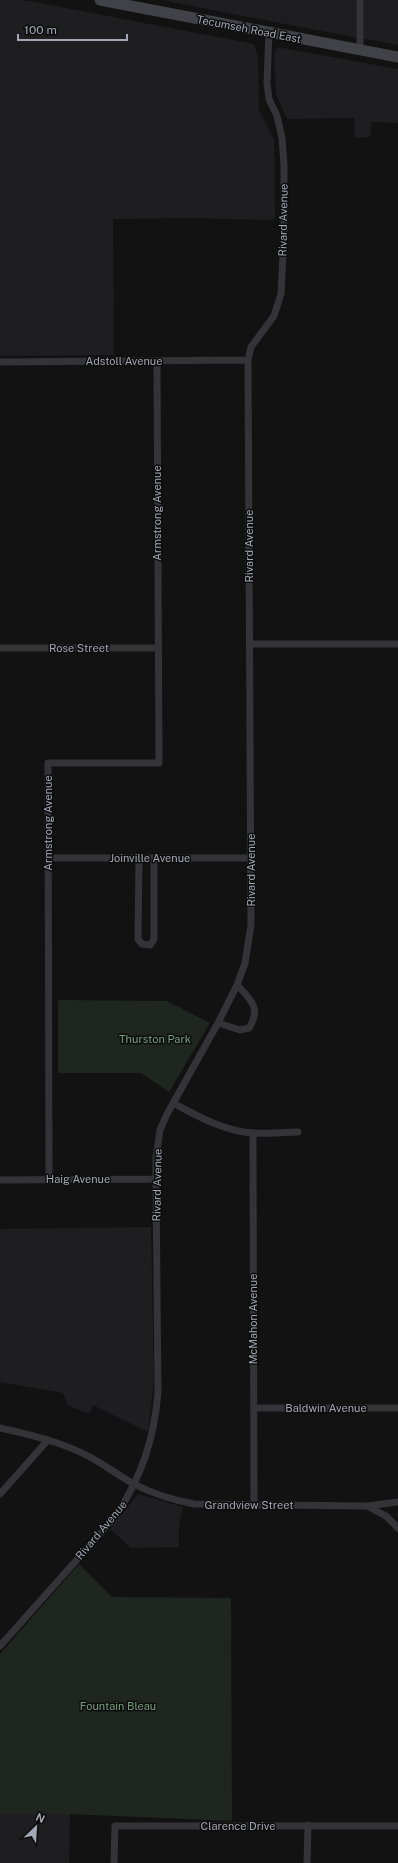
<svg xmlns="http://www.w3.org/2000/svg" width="398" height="1863" viewBox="0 0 398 1863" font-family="'Public Sans',sans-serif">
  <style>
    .built { fill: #1e1e20 }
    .green { fill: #1e261f }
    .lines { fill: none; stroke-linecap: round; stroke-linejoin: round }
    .street { stroke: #333338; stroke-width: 7 }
    .secondary { stroke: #414248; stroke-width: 11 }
    .labels { text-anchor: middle; stroke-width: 3; stroke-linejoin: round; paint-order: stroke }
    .street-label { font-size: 11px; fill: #a3a7b4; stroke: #0d0d0e }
    .park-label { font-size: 11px; fill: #7a9f7f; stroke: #0d0d0e }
  </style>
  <rect width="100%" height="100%" fill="#121213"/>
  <path class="built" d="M0 0H22L35 2 254 44 258 57 259 110 274 140 275 219 267 220 192 218 113 219 114 355 0 356Z
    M162 0H398V45L300 27Z
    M277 47 398 69V123L371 122 370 137 355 138 354 118 287 119 276 94 274 55Z
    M151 1227 154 1380 148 1432 93 1405 89 1414 68 1405 63 1393 0 1382V1229Z
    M138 1494 183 1507 179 1525V1547L131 1548 110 1529Z
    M0 1814H70L69 1863H0Z"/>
  <path class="green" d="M58 1000 167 1001 210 1023 169 1092 141 1073H58Z
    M79 1564 112 1597 231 1598 232 1821 70 1814H0V1654Z"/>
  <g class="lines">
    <path class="street" d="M360 0V50
      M0 362 248 360
      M250 644H398
      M0 648H158
      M49 858H251
      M139 858 138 939 142 944 150 945 154 939V858
      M218 1023 240 1030 249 1028C262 1008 250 999 237 985
      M173 1103C198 1116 225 1132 254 1133 268 1134 283 1132 298 1132
      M253 1133 254 1505
      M0 1180 156 1179
      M49 1180 48 763H159L157 361
      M254 1408H398
      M0 1428C31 1435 62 1442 90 1457 105 1465 119 1476 134 1484 153 1494 173 1500 194 1504L367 1506 386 1516 398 1528
      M0 1494 48 1440
      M367 1506 398 1502
      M0 1646 115 1517C142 1476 154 1440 158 1392L156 1179V1158L160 1130 167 1114 218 1023 237 985 245 963 251 925 248 360 251 347 274 316 281 294 284 234V165L282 138 277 116 269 99 267 83 269 32
      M114 1863 115 1826H398
      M307 1863 308 1825"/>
    <path class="secondary" d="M100 0 398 57"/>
  </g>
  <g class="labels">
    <g class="street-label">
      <text transform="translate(249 29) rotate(11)" y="4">Tecumseh Road East</text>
      <text transform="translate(283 220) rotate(-89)" y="4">Rivard Avenue</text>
      <text x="124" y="365">Adstoll Avenue</text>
      <text transform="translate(157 513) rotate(-90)" y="4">Armstrong Avenue</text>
      <text transform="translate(249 546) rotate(-90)" y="4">Rivard Avenue</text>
      <text x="79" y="652">Rose Street</text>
      <text transform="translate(48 823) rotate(-90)" y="4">Armstrong Avenue</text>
      <text x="150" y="862">Joinville Avenue</text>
      <text transform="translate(251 870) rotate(-90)" y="4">Rivard Avenue</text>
      <text x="78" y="1183">Haig Avenue</text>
      <text transform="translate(157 1185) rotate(-89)" y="4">Rivard Avenue</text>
      <text transform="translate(253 1319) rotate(-90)" y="4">McMahon Avenue</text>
      <text x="326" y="1412">Baldwin Avenue</text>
      <text x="249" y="1509">Grandview Street</text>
      <text transform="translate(101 1530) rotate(-50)" y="4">Rivard Avenue</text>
      <text x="238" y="1830">Clarence Drive</text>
    </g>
    <g class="park-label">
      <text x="155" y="1043">Thurston Park</text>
      <text x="118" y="1710">Fountain Bleau</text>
    </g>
  </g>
  <g transform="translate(36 1827) rotate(25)" stroke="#0d0d0e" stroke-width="3" paint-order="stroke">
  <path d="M0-3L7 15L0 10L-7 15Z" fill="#a3a7b4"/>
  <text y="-6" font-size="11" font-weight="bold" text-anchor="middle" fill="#a3a7b4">N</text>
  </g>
  <path d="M18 34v6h109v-6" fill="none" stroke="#a3a7b4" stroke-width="2"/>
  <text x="24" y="34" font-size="12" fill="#a3a7b4" stroke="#0d0d0e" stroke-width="3" paint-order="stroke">100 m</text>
</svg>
